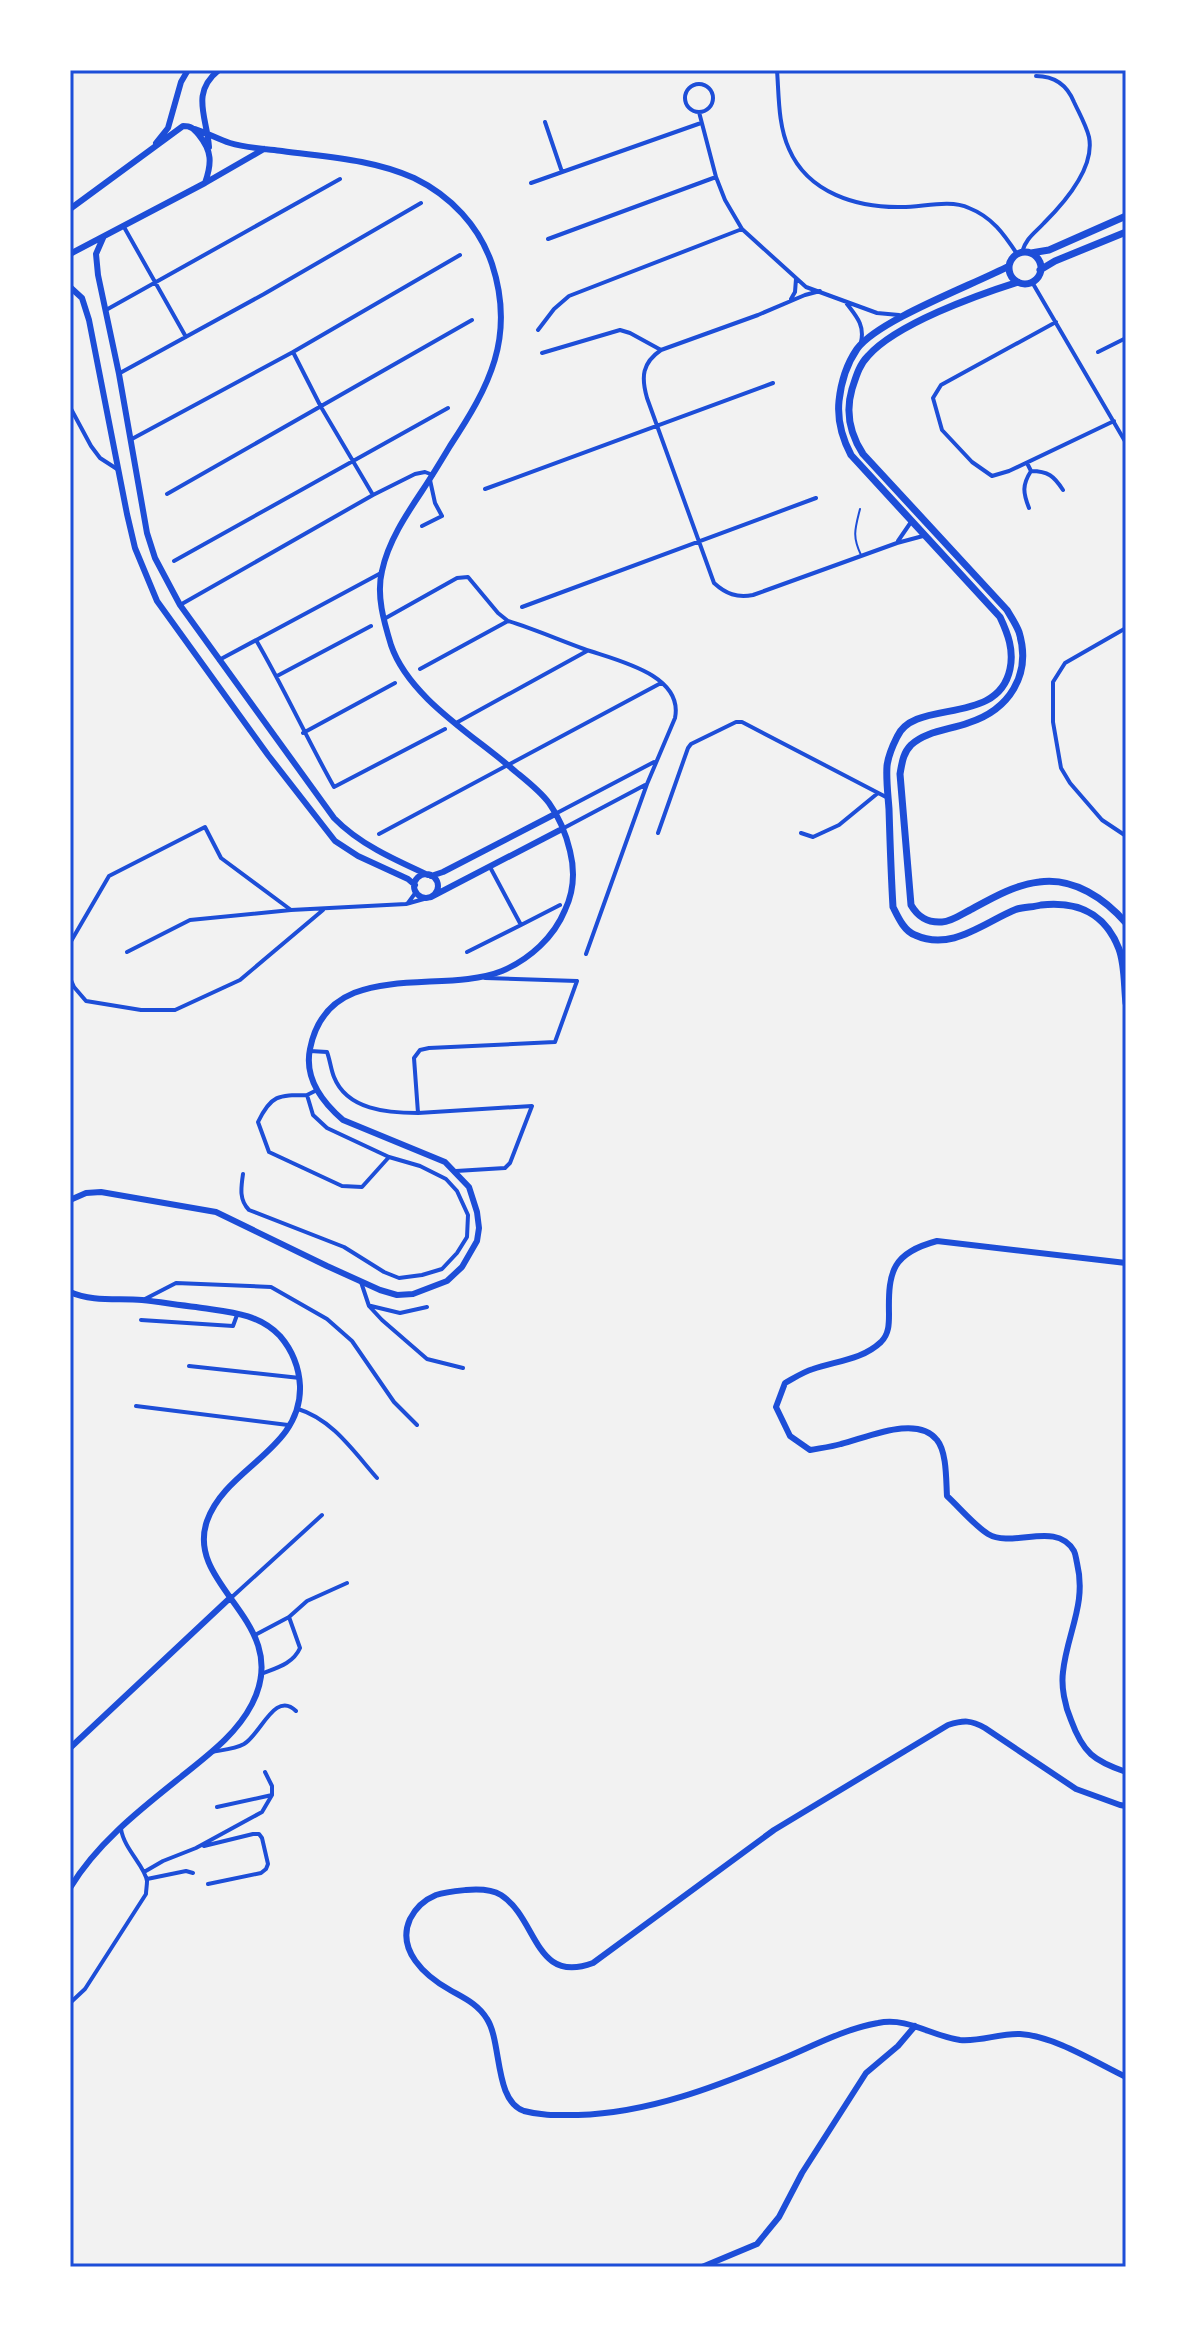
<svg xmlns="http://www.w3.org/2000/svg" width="1196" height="2337" viewBox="0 0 1196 2337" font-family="'Work Sans',sans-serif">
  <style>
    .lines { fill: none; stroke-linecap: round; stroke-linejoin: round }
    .service { stroke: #1d4ed8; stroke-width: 2 }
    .minor { stroke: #1d4ed8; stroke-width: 4 }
    .secondary { stroke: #1d4ed8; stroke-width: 6 }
    .primary { stroke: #1d4ed8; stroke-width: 7 }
    .neatline { fill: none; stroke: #1d4ed8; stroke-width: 3 }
  </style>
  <rect width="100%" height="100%" fill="#f2f2f2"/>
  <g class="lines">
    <path class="service" d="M860 509C855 529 852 536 861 555"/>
    <path class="minor" d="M777 70C779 96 778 125 789 149 808 193 857 208 902 207 923 207 950 199 969 208 992 217 1004 234 1017 254
      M685 98a14 14 0 1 1 28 0a14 14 0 1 1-28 0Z
      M699 112 716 177 725 200 742 229 806 287 877 313 899 315
      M545 122 562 172
      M531 183 701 123
      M124 227 186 337
      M548 239 716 177
      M1022 252C1026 238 1035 233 1044 223 1064 203 1095 167 1089 137 1086 125 1079 113 1074 102 1067 85 1055 76 1036 76
      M1032 282 1126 443
      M820 291 805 295 758 315 661 350C642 363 641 377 647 398L714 583C726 594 737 598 753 595L897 543 923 536
      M791 299 795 292 796 279
      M847 304C856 316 865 325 861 342
      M106 310 340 179
      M1056 322 941 385 933 398 942 430 972 462 992 476 1009 471 1114 421
      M538 330 554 309 569 296 742 229
      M293 352 321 407 373 495
      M1098 352 1126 338
      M542 353 620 330 630 333 661 350
      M120 373 264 294 421 203
      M70 407 91 446 100 458 117 469
      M130 440 293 352 460 255
      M1027 463 1031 471C1048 471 1054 476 1063 490
      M485 489 773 383
      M167 494 472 320
      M1029 508C1023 493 1022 485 1031 471
      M422 526 442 516 435 503 430 480
      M898 541 911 522
      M174 561 448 408
      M180 605 373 495 415 474 425 472 433 475
      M522 607 816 498
      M384 619 457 578 468 577 498 613 508 621C534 629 559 640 584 649 615 660 684 674 675 718L647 784 586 954
      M1126 628 1065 663 1053 682V722L1061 768 1070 783 1102 820 1126 836
      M256 640C284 688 307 739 334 787L445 729
      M219 660 381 573
      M420 669 508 621
      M277 676 371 626
      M456 723 587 651
      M303 733 395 683
      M555 814 654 762
      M562 829 645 785
      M658 833 688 748 691 744 736 722H742L886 797
      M801 833 813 837 839 825 878 793
      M379 834 661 683
      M490 867 521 925 560 905
      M408 903 416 892
      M70 943 109 876 205 827 221 858 291 910
      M127 952 190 920 291 910 406 904 431 897
      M467 952 521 925
      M70 978 74 987 86 1001 141 1010H175L240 980 323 910
      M310 1051 327 1052C330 1060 331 1070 334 1077 347 1110 388 1113 418 1113
      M307 1095C278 1095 271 1095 258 1122L269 1152 342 1186 362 1187 389 1157
      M456 1171 505 1168 510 1163 532 1106 418 1113 414 1058 420 1050 429 1048 555 1042 577 981 485 978
      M243 1174C241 1188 239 1200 249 1210L344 1247 384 1272 399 1278 422 1275 442 1269 457 1253 467 1237 468 1215 457 1191 446 1179 420 1166 389 1157 327 1128 313 1115 307 1095 317 1090
      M361 1282 369 1306 382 1320 427 1359 463 1368
      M145 1299 176 1283 271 1287 327 1319 352 1341 394 1402 417 1425
      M371 1306 400 1313 427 1307
      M141 1320 233 1326 237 1315
      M189 1366 300 1378
      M136 1406 288 1425
      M298 1409C332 1419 354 1452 377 1478
      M232 1597 322 1515
      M255 1635 289 1617 307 1601 347 1583
      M261 1674C276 1668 293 1664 300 1648L289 1617
      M212 1752C222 1750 235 1749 244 1744 261 1734 275 1690 296 1711
      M217 1807 272 1795
      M204 1846 253 1834H259L262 1838 268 1864 266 1869 261 1873 208 1884
      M144 1872 163 1861 196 1848 262 1812 272 1795V1786L265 1772
      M147 1879 186 1871 193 1873
      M70 2003 85 1989 146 1894C146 1890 147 1886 147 1881 145 1866 124 1849 121 1829"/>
    <path class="secondary" d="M156 143 168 128 181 82 188 70
      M209 147C207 117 190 93 219 70
      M205 183 264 149
      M70 209 183 126C191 126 193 128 199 135 212 151 212 163 205 183L70 254
      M103 238 96 254 98 275 119 374 147 533 155 558 180 605 334 818C359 844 395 860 428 875
      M70 287 82 298 89 320 127 514 135 548 157 601 268 755 335 841 358 856 408 879 415 885
      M414 886a12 12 0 1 1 24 0a12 12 0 1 1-24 0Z
      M431 876 443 872 555 814
      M431 897 562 829
      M70 1200 86 1193 101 1192 216 1212 327 1266 380 1290 397 1295 413 1294 447 1281 462 1267 477 1241 479 1228 477 1212 469 1187 445 1162 343 1120C322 1102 304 1078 310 1049 328 956 440 996 502 971 530 959 554 937 565 910 574 891 575 871 570 851 566 834 559 817 549 803 540 791 527 781 516 772 475 736 409 698 391 645 384 622 376 595 382 571 388 542 406 515 422 491 432 476 441 461 450 446 489 387 516 337 492 264 479 226 451 196 414 178 372 159 326 157 282 151 265 149 246 148 230 143 218 139 207 133 195 129
      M1126 1263 937 1241C893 1253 888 1270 889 1314 889 1324 889 1334 881 1342 862 1360 836 1361 813 1369 803 1372 794 1378 785 1383L776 1407 790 1436 810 1450C821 1448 831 1447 841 1444 866 1438 917 1414 937 1440 947 1452 946 1481 947 1496 959 1507 975 1526 988 1534 1013 1549 1056 1520 1074 1551 1076 1555 1076 1559 1077 1563 1087 1604 1067 1633 1063 1672 1061 1687 1065 1706 1071 1720 1083 1753 1094 1761 1126 1772
      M70 1292C92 1302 118 1298 142 1300 160 1302 178 1305 196 1307 227 1312 257 1312 280 1336 292 1350 299 1367 300 1386 302 1450 226 1467 207 1521 184 1587 294 1622 252 1704 236 1735 208 1755 181 1777 141 1809 97 1843 70 1888
      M70 1748 231 1597
      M1126 1806 1120 1805 1076 1789 985 1728C971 1720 964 1720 948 1725L774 1830 593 1963C534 1985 538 1919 501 1895 491 1889 477 1889 466 1890 456 1891 445 1892 436 1895 424 1900 416 1907 410 1919 396 1950 425 1976 450 1990 464 1998 478 2004 487 2019 502 2042 494 2101 524 2111 542 2116 560 2115 578 2115 649 2113 718 2086 782 2059 813 2046 844 2029 878 2023 908 2017 931 2036 960 2040 980 2042 1000 2033 1020 2034 1054 2036 1095 2062 1126 2077
      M702 2267 757 2244 779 2217 802 2173 866 2073 898 2046 915 2026"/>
    <path class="primary" d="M1009 268a16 16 0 1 1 32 0a16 16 0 1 1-32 0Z
      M1031 253 1049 250 1126 216
      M1009 266C973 285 878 320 857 349 846 365 841 382 839 401 837 421 842 438 851 455L1000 617C1008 634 1014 650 1010 669 998 727 914 698 897 737 893 745 888 757 887 766 886 780 888 795 889 809 890 842 891 874 893 907 898 917 904 931 915 935 952 952 984 922 1017 909 1025 907 1034 907 1041 905 1078 901 1105 913 1119 949 1125 965 1124 986 1126 1003
      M1040 270 1055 261 1126 232
      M1018 282C977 295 896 324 868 356 859 365 856 377 852 389 845 413 850 434 863 454L1007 610C1011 617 1016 624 1019 632 1032 675 1009 710 968 723 949 730 926 731 911 745 903 753 902 763 900 774L911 905C918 917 927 923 942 922 951 922 962 914 970 910 992 898 1014 885 1039 882 1074 877 1105 899 1126 923"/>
  </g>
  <rect width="1196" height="2337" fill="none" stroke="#ffffff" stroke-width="144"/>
  <rect x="72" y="72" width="1052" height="2193" class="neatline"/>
</svg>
